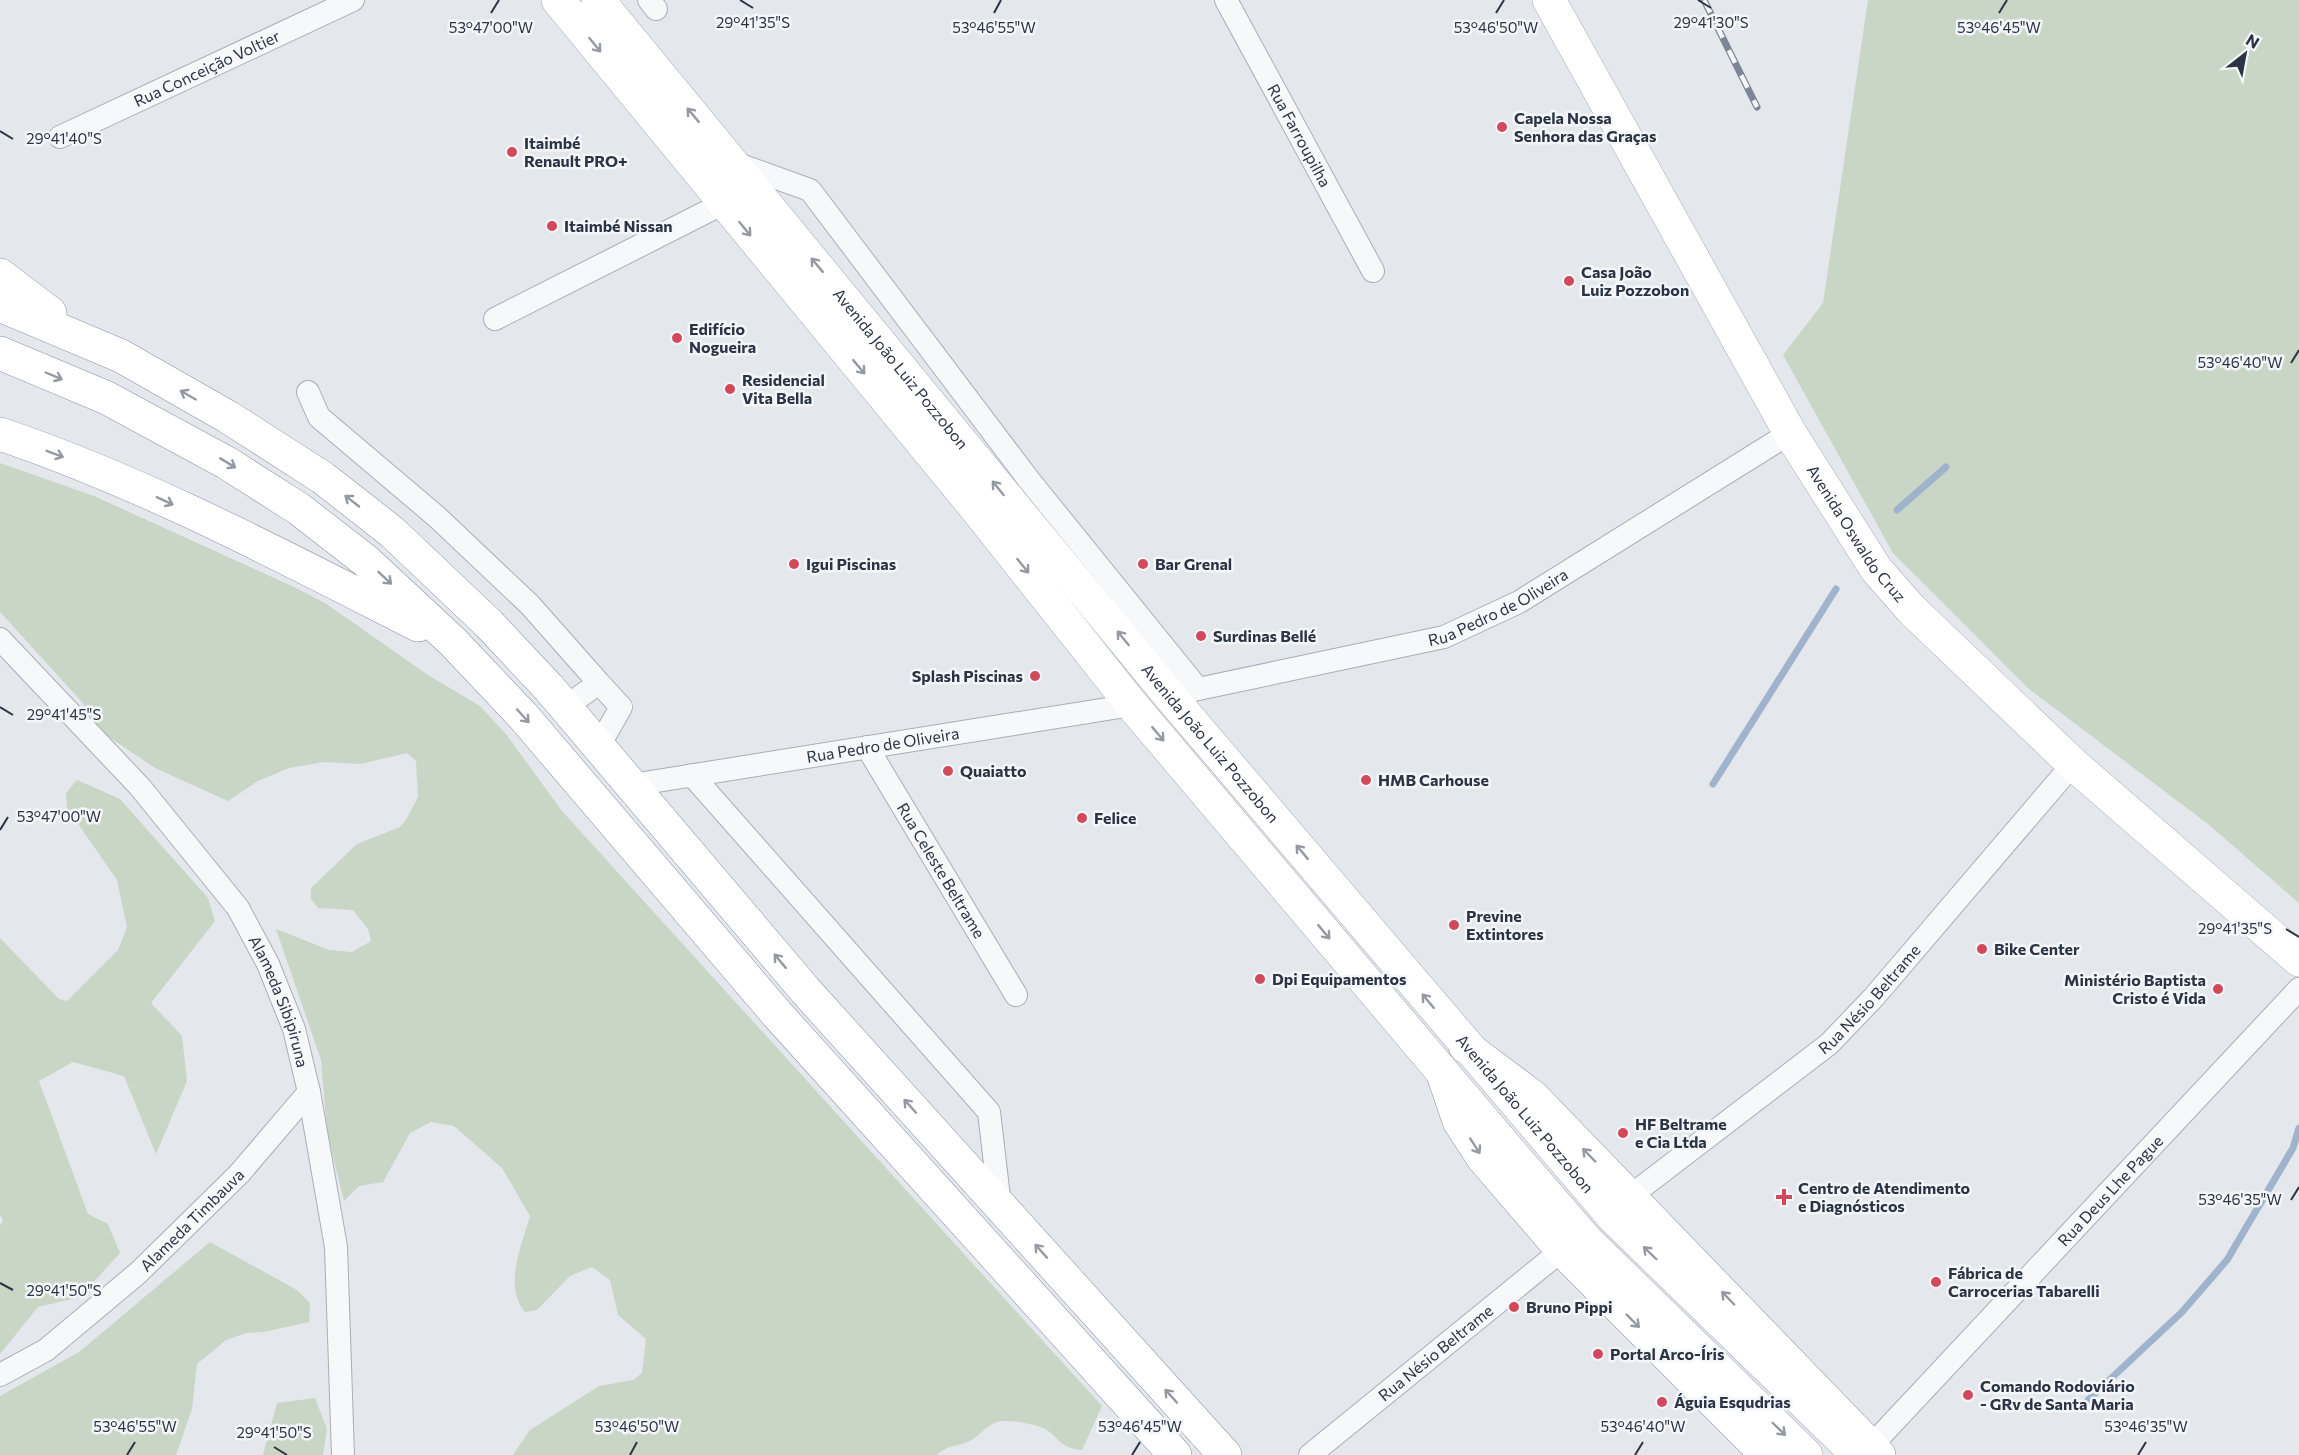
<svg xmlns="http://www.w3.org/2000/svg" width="2299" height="1455" viewBox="0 0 2299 1455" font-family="Commissioner,sans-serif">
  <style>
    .green { fill: #c9d6c5 }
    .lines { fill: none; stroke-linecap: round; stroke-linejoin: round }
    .stream { stroke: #9fb4cc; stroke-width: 7 }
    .street-casing { stroke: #a9aeb7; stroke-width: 24 }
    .secondary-casing { stroke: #a9aeb7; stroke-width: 34 }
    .primary-casing { stroke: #a3abb8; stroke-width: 34 }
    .highway-casing { stroke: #8b94a3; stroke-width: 34 }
    .street { stroke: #f7f8fa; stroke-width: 22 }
    .secondary { stroke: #fff; stroke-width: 33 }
    .primary { stroke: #fff; stroke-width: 33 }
    .highway { stroke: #fff; stroke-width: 33 }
    .rail-casing { stroke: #7d8696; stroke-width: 7 }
    .rail { stroke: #f4f6f9; stroke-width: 4.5; stroke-dasharray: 14; stroke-linecap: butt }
    .oneway { stroke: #959aa2 }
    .ticks { fill: none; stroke: #2b3445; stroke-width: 2 }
    .poi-dot { fill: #d1495b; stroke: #f4f6f9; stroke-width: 2 }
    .labels { text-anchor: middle; stroke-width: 5; stroke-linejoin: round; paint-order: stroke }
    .street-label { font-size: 16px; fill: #2b3445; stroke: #f4f6f9 }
    .poi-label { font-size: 16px; font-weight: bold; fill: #2b3445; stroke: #f4f6f9; text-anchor: start }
    .ticks-label { font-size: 15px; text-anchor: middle; fill: #2b3445; stroke: #f4f6f9; stroke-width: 5; stroke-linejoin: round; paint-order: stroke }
  </style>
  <rect width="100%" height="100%" fill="#e4e7ec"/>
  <path class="green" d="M1868 0H2299V903L2208 824 2029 689 1893 553 1783 355 1823 303Z
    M0 463 94 496 296 588 325 603 428 675 480 706 506 734 562 811 1102 1406 1082 1450C1057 1448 1060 1436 1043 1428 1035 1424 1005 1419 997 1422 987 1425 979 1436 970 1441 956 1447 950 1444 936 1455H513L530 1430 599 1386 633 1380 642 1373 646 1339 618 1315 610 1280 592 1267 570 1276 537 1310 525 1312C503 1286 522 1245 530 1216L502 1168 454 1126 431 1122 410 1133 383 1182 359 1186 344 1201 327 1132 321 1060 276 929 329 950 352 952 371 941 368 929 353 910 318 908 311 899V888L357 844 400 827 407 818 418 797 416 761 407 753 361 764 324 762 289 768 258 781 228 801 155 768 100 731 82 702 0 612Z
    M77 780 120 799 208 898 215 921 151 1003 182 1036 187 1081 156 1154 124 1076 73 1062 39 1081 88 1214 108 1224 120 1253 80 1297 38 1307 0 1354V1226L3 1220 0 1215V938L59 999 67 1001 118 950 127 927 117 880 67 808 66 793Z
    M210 1242 297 1290 310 1303 309 1322 264 1332 246 1333 226 1340 197 1364 192 1409 176 1455H0V1396L79 1352Z
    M315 1398 327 1429 323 1455H263L277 1403Z"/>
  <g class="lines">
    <path class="stream" d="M1897 510 1946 467
      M1713 784 1836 589
      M2088 1400 2182 1312 2227 1260 2293 1148 2299 1128"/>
    <defs>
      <g id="street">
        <path d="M649 0 656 9"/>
        <path id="s1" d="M1226 0 1373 271"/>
        <path id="s2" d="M60 137 353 0"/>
        <path d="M732 162 810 190 1029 480 1198 689"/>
        <path d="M495 319 724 203"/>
        <path d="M308 392 319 417 437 517 530 605 599 683"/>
        <path id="s3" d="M0 639 140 787 238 908 268 964 294 1029 309 1092 336 1247 343 1455"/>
        <path id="s4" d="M1184 692 1444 637 1519 602 1790 433"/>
        <path d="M565 707 599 683 621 707 599 746"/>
        <path id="s5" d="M867 747 1016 995"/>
        <path d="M692 775 989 1112 1000 1206"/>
        <path id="s6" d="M632 785 1132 705"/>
        <path id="s7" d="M1629 1197 1829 1044 1874 997 2073 764"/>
        <path id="s8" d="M0 1375 46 1350 138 1273 239 1174 309 1092"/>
        <path id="s9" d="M1871 1446 2299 989"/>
        <path id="s10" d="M1310 1455 1562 1250"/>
      </g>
      <g id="secondary">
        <path id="s11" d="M1549 0 1790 433 1876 569 1911 609 2073 764 2299 960"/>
      </g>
      <g id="primary">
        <path d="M558 0 975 507 1132 705 1516 1159 1587 1241 1806 1455"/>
        <path id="s12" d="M598 0 1169 695 1614 1218 1858 1455"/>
      </g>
      <path id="highway" d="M0 275 50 313
        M0 305 121 356 228 417 323 478 392 532 489 624 549 688 805 990 1225 1455
        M0 353 107 398 227 463 299 509 366 561 453 642 523 716 777 1014 1175 1455
        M0 434C145 483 282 556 418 625
        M1465 1046 1532 1096 1879 1455
        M1443 1074 1459 1121 1483 1158 1562 1250 1767 1455"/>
    </defs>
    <use href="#street" class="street-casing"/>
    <use href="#secondary" class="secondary-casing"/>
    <use href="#primary" class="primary-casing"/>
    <use href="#highway" class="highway-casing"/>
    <use href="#street" class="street"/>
    <use href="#secondary" class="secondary"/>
    <use href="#primary" class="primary"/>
    <use href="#highway" class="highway"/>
    <defs>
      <path id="rail" d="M1704 0 1757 107"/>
    </defs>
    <use href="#rail" class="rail-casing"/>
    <use href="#rail" class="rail"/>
  </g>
  <defs><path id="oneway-shaft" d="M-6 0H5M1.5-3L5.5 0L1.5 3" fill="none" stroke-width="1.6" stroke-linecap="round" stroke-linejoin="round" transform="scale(1.5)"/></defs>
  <g class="oneway">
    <use href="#oneway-shaft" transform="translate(595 45) rotate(51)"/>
    <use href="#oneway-shaft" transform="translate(693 115) rotate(-130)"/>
    <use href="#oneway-shaft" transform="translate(745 229) rotate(51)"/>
    <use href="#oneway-shaft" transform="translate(817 265) rotate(-130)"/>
    <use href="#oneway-shaft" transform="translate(859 367) rotate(50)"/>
    <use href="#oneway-shaft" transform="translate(54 376) rotate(23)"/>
    <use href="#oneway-shaft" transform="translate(188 395) rotate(-150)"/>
    <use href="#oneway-shaft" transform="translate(55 454) rotate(21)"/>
    <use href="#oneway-shaft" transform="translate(228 463) rotate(31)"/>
    <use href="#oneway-shaft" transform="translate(998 488) rotate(-129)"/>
    <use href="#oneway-shaft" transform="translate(165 501) rotate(25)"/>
    <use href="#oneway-shaft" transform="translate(352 501) rotate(-142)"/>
    <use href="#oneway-shaft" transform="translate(1023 566) rotate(51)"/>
    <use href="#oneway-shaft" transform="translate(385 578) rotate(43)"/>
    <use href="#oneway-shaft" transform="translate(1123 638) rotate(-129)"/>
    <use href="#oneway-shaft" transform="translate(523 716) rotate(48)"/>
    <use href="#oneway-shaft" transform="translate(1158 734) rotate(50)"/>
    <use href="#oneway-shaft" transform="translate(1302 852) rotate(-130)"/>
    <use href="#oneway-shaft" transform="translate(1324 932) rotate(50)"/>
    <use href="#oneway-shaft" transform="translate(780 961) rotate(-130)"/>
    <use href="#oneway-shaft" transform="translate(1428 1001) rotate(-130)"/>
    <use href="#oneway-shaft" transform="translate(910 1106) rotate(-132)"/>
    <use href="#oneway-shaft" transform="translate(1475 1146) rotate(57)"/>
    <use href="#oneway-shaft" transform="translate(1589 1155) rotate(-134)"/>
    <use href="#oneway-shaft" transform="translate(1041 1251) rotate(-132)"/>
    <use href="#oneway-shaft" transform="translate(1650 1253) rotate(-136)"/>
    <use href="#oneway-shaft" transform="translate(1728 1298) rotate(-134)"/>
    <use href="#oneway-shaft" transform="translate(1633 1321) rotate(45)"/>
    <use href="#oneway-shaft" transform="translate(1171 1396) rotate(-132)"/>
    <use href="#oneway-shaft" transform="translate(1779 1429) rotate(44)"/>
  </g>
  <path class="ticks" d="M740 0 753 8M1698 0 1711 8M491 13 499 0M994 13 1001 0M1496 13 1504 0M1999 13 2007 0M0 131 13 139M2291 363 2299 350M0 707 13 715M0 830 8 817M2286 929 2299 937M2291 1200 2299 1187M0 1283 13 1290M274 1447 287 1455M127 1455 135 1442M630 1455 637 1442M1132 1455 1140 1442M1635 1455 1643 1442M2138 1455 2146 1442"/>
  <g class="poi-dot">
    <circle cx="1502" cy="127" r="6"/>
    <circle cx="512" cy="152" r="6"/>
    <circle cx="552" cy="226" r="6"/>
    <circle cx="1569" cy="281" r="6"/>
    <circle cx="677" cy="338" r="6"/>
    <circle cx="730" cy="389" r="6"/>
    <circle cx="794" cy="564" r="6"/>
    <circle cx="1143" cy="564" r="6"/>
    <circle cx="1201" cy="636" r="6"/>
    <circle cx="1035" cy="676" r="6"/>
    <circle cx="948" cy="771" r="6"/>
    <circle cx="1366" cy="780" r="6"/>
    <circle cx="1082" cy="818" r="6"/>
    <circle cx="1454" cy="925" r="6"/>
    <circle cx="1982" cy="949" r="6"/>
    <circle cx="1260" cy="979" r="6"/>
    <circle cx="2218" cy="989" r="6"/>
    <circle cx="1623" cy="1133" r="6"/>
    <path d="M1781 1188h6v6h6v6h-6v6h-6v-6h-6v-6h6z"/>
    <circle cx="1936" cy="1282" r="6"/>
    <circle cx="1514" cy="1307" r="6"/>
    <circle cx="1598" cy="1354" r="6"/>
    <circle cx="1968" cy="1395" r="6"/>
    <circle cx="1662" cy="1402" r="6"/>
  </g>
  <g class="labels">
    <g class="street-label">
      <text dy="6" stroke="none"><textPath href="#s2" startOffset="162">Rua Conceição Voltier</textPath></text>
      <text dy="6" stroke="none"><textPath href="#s1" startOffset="154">Rua Farroupilha</textPath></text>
      <text dy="6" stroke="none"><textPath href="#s12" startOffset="477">Avenida João Luiz Pozzobon</textPath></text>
      <text dy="6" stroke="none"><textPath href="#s11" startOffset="616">Avenida Oswaldo Cruz</textPath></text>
      <text dy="6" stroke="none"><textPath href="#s4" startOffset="327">Rua Pedro de Oliveira</textPath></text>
      <text dy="6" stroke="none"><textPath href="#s12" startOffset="963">Avenida João Luiz Pozzobon</textPath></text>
      <text dy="6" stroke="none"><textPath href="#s6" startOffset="254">Rua Pedro de Oliveira</textPath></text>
      <text dy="6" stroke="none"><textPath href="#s5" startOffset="144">Rua Celeste Beltrame</textPath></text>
      <text dy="6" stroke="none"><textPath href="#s7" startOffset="312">Rua Nésio Beltrame</textPath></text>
      <text dy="6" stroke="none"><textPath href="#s3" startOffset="462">Alameda Sibipiruna</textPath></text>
      <text dy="6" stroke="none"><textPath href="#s12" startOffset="1449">Avenida João Luiz Pozzobon</textPath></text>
      <text dy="6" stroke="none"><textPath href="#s9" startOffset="350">Rua Deus Lhe Pague</textPath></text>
      <text dy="6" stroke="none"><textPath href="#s8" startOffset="248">Alameda Timbauva</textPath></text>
      <text dy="6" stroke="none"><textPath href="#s10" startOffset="162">Rua Nésio Beltrame</textPath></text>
    </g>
    <g class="poi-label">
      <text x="1514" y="124">Capela Nossa<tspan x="1514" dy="18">Senhora das Graças</tspan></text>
      <text x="524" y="149">Itaimbé<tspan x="524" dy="18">Renault PRO+</tspan></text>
      <text x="564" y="232">Itaimbé Nissan</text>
      <text x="1581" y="278">Casa João<tspan x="1581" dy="18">Luiz Pozzobon</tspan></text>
      <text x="689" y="335">Edifício<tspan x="689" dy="18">Nogueira</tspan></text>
      <text x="742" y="386">Residencial<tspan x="742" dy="18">Vita Bella</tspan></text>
      <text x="806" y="570">Igui Piscinas</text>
      <text x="1155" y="570">Bar Grenal</text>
      <text x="1213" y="642">Surdinas Bellé</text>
      <text x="1023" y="682" text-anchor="end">Splash Piscinas</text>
      <text x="960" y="777">Quaiatto</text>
      <text x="1378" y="786">HMB Carhouse</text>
      <text x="1094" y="824">Felice</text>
      <text x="1466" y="922">Previne<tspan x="1466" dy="18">Extintores</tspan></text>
      <text x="1994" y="955">Bike Center</text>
      <text x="1272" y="985">Dpi Equipamentos</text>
      <text x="2206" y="986" text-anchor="end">Ministério Baptista<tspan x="2206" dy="18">Cristo é Vida</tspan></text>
      <text x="1635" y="1130">HF Beltrame<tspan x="1635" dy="18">e Cia Ltda</tspan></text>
      <text x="1798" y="1194">Centro de Atendimento<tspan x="1798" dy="18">e Diagnósticos</tspan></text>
      <text x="1948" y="1279">Fábrica de<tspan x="1948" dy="18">Carrocerias Tabarelli</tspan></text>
      <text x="1526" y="1313">Bruno Pippi</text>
      <text x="1610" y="1360">Portal Arco-Íris</text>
      <text x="1980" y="1392">Comando Rodoviário<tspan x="1980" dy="18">- GRv de Santa Maria</tspan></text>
      <text x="1674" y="1408">Águia Esqudrias</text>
    </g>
  </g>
  <g class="ticks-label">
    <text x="753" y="28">29°41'35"S</text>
    <text x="1711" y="28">29°41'30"S</text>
    <text x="491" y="33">53°47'00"W</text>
    <text x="994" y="33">53°46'55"W</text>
    <text x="1496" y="33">53°46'50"W</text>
    <text x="1999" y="33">53°46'45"W</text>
    <text x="64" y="144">29°41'40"S</text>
    <text x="2240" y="368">53°46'40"W</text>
    <text x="64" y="720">29°41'45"S</text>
    <text x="59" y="822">53°47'00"W</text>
    <text x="2235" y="934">29°41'35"S</text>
    <text x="2240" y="1205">53°46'35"W</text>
    <text x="64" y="1296">29°41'50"S</text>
    <text x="135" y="1432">53°46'55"W</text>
    <text x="637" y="1432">53°46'50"W</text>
    <text x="1140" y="1432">53°46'45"W</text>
    <text x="1643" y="1432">53°46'40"W</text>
    <text x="2146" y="1432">53°46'35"W</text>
    <text x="274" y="1438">29°41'50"S</text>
  </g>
  <g transform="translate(2245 54) rotate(31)" stroke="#f4f6f9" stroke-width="4.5" paint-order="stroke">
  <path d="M0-4.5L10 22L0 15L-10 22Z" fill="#2b3445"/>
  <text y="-9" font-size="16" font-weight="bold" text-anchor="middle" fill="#2b3445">N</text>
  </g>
</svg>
